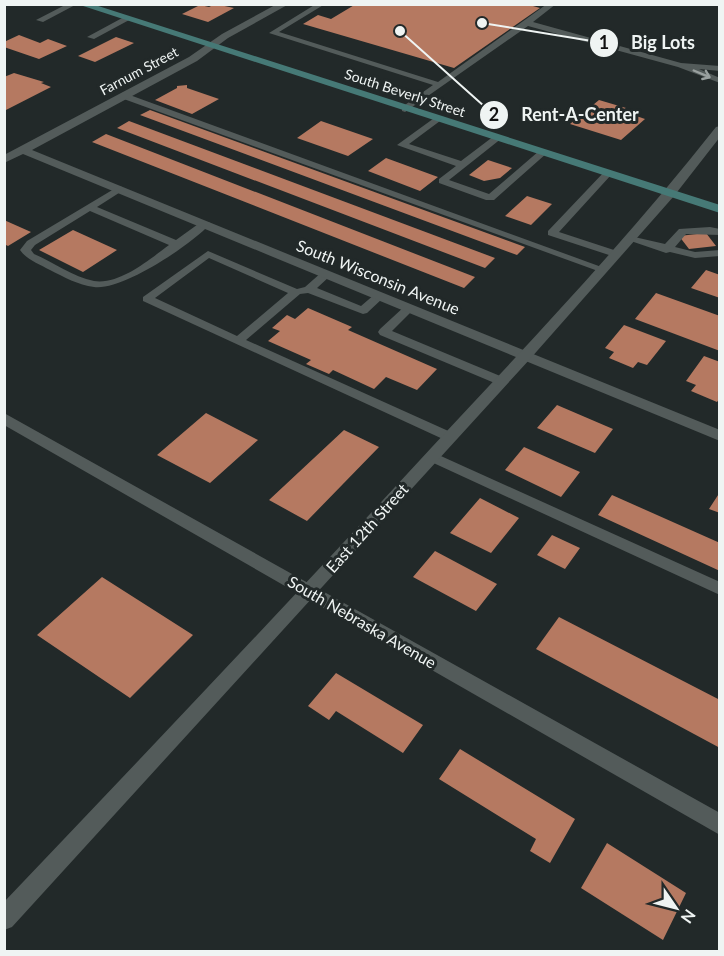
<svg xmlns="http://www.w3.org/2000/svg" width="724" height="956" viewBox="0 0 724 956" font-family="Lato,sans-serif">
  <style>
    .building { fill: #b57961 }
    .lines { fill: none; stroke-linecap: round; stroke-linejoin: round }
    .service { fill: #535b5a; fill-rule: evenodd }
    .minor { fill: #535b5a; fill-rule: evenodd }
    .tertiary { fill: #535b5a; fill-rule: evenodd }
    .secondary { fill: #467976; fill-rule: evenodd }
    .oneway { stroke: #99a09f }
    .labels { text-anchor: middle; stroke-width: 6; stroke-linejoin: round; paint-order: stroke }
    .far-street-label { font-size: 14px; fill: #eff4f3; stroke: #222929 }
    .street-label { font-size: 16px; fill: #eff4f3; stroke: #222929 }
    .leader { fill: none; stroke: #eff4f3; stroke-width: 2 }
    .callout-dot { fill: #eff4f3; stroke: #222929; stroke-width: 2 }
    .mark-label { font-size: 18px; text-anchor: middle; font-weight: bold; fill: #111 }
    .callout-label { font-size: 18px; text-anchor: middle; font-weight: bold; fill: #eff4f3; stroke: #222929; stroke-width: 6; stroke-linejoin: round; paint-order: stroke }
  </style>
  <rect width="100%" height="100%" fill="#222929"/>
  <path class="building" d="M215 4 234 8 208 22 182 14 200 5 209 7Z
    M356 4H536L533 6 540 8 454 68 303 24 318 15 331 19Z
    M19 35 40 43 48 39 67 46 39 59 4 47V42Z
    M116 37 134 43 95 62 78 56Z
    M14 73 44 82 41 83 51 87 4 111V77Z
    M187 85V88L219 99 192 114 155 100 177 88V86Z
    M599 100 626 108 622 111 645 119 621 140 570 124Z
    M150 110 525 247 517 255 140 115Z
    M129 121 495 258 485 268 117 128Z
    M321 121 373 139 348 156 297 138Z
    M106 134 475 277 464 288 92 142Z
    M386 158 438 177 420 191 368 171Z
    M488 160 512 168 500 178 484 181 469 175Z
    M527 196 552 204 531 225 505 216Z
    M4 220 31 232 8 246 4 244Z
    M73 230 117 250 83 272 39 250Z
    M706 233 716 246 689 249 679 236Z
    M706 270 720 275V298L691 288Z
    M656 293 720 316V351L635 319Z
    M308 308 352 327 348 330 437 369 417 390 386 377 374 389 333 370 329 374 306 364 311 360 268 341 280 331 272 328 287 315 295 319Z
    M624 325 666 341 647 365 638 362 633 368 609 358 614 352 605 348Z
    M704 356 720 362V398L717 402 691 391 696 385 686 381Z
    M557 405 613 429 595 453 537 428Z
    M206 413 258 440 210 483 157 455Z
    M344 430 379 447 307 521 269 500Z
    M524 447 580 472 561 497 505 470Z
    M720 492V513L709 509Z
    M612 495 720 543V571L598 515Z
    M480 498 519 518 491 553 450 533Z
    M552 535 580 548 565 569 537 555Z
    M435 551 497 584 476 611 413 577Z
    M102 577 193 635 130 698 37 635Z
    M559 617 720 700V748L536 649Z
    M336 673 423 725 403 753 336 711 329 720 308 706Z
    M460 749 575 819 550 863 530 851 536 839 439 779Z
    M607 843 686 893 663 940 581 888Z"/>
  <g class="lines">
    <path class="service" d="M67 4H77L43 22 36 20Z
      M316 4H325L279 32 438 82 547 4H556L533 22 681 63 720 66V71L699 69 720 78V83L678 67 528 26 405 112 402 111V107L433 85 269 33Z
      M124 17 131 19 94 39 87 37Z
      M121 94H127L607 269 602 272 598 271 121 98Z
      M437 116 440 117V121L409 144 461 161 494 136 502 138 449 180 489 194 539 151 547 153 494 200H486L439 183V179L456 166 397 145Z
      M608 170 611 171V175L559 232 620 252V256H612L548 235V231L605 171Z
      M119 186 122 187V191L97 207 176 240 201 222H209L210 224C191 245 122 291 94 287 78 285 64 277 50 270 39 264 27 260 20 250L27 241ZM90 211 169 245C150 259 120 285 94 281 73 277 53 262 34 254L31 250 35 245Z
      M710 227 720 229V235L686 234 675 247 695 252 720 250V256L695 258 670 252 666 253 625 239 630 236 665 244 679 229Z
      M208 251 297 289 305 287 322 272H330V276L317 288 361 306 375 294H383V298L367 313 363 314 308 293 300 294 246 340 455 434 456 437 455 440H445L143 301V297ZM209 258 288 293 237 336 155 298Z
      M409 305 415 308 392 331 505 378 507 381 505 384H497L380 335 378 332 380 329 405 306Z
      M432 452 720 582V595L427 460 425 457Z"/>
    <path class="minor" d="M277 4H289L228 38 197 61 32 150 720 430V441L23 154 4 163V155L189 57 222 34Z
      M4 413 720 813V835L4 425Z"/>
    <path class="tertiary" d="M720 126V137L674 196 530 359 12 927 4 930V902C148 751 291 600 432 447 529 343 628 239 716 127Z"/>
    <path class="secondary" d="M77 4H92L720 205V213Z"/>
  </g>
  <defs><path id="oneway-shaft" d="M-6 0H5M1.5-3L5.5 0L1.5 3" fill="none" stroke-width="1.6" stroke-linecap="round" stroke-linejoin="round" transform="scale(1.5)"/></defs>
  <use class="oneway" href="#oneway-shaft" transform="translate(702 74) rotate(23)"/>
  <g class="labels">
    <g class="far-street-label">
      <text transform="translate(139 71) rotate(-28)" y="5">Farnum Street</text>
      <text transform="translate(405 93) rotate(18)" y="5">South Beverly Street</text>
    </g>
    <g class="street-label">
      <text transform="translate(378 277) rotate(22)" y="6">South Wisconsin Avenue</text>
      <text transform="translate(367 528) rotate(-48)" y="6">East 12th Street</text>
      <text transform="translate(362 622) rotate(30)" y="6">South Nebraska Avenue</text>
    </g>
  </g>
  <path class="leader" d="M482 23L604 43M400 31L494 115"/>
  <g class="callout-dot">
    <circle cx="482" cy="23" r="6"/>
    <circle cx="400" cy="31" r="6"/>
    <circle cx="604" cy="43" r="15"/>
    <circle cx="494" cy="115" r="15"/>
  </g>
  <g class="mark-label">
    <text x="604" y="49">1</text>
    <text x="494" y="121">2</text>
  </g>
  <g class="callout-label">
    <text x="663" y="49">Big Lots</text>
    <text x="580" y="121">Rent-A-Center</text>
  </g>
  <rect width="724" height="956" fill="none" stroke="#eff4f3" stroke-width="12"/>
  <g transform="translate(676 908) rotate(125)" stroke="#222929" stroke-width="4.5" paint-order="stroke">
  <path d="M0-4.5L10 22L0 15L-10 22Z" fill="#eff4f3"/>
  <text y="-9" font-size="16" font-weight="bold" text-anchor="middle" fill="#eff4f3">N</text>
  </g>
</svg>
